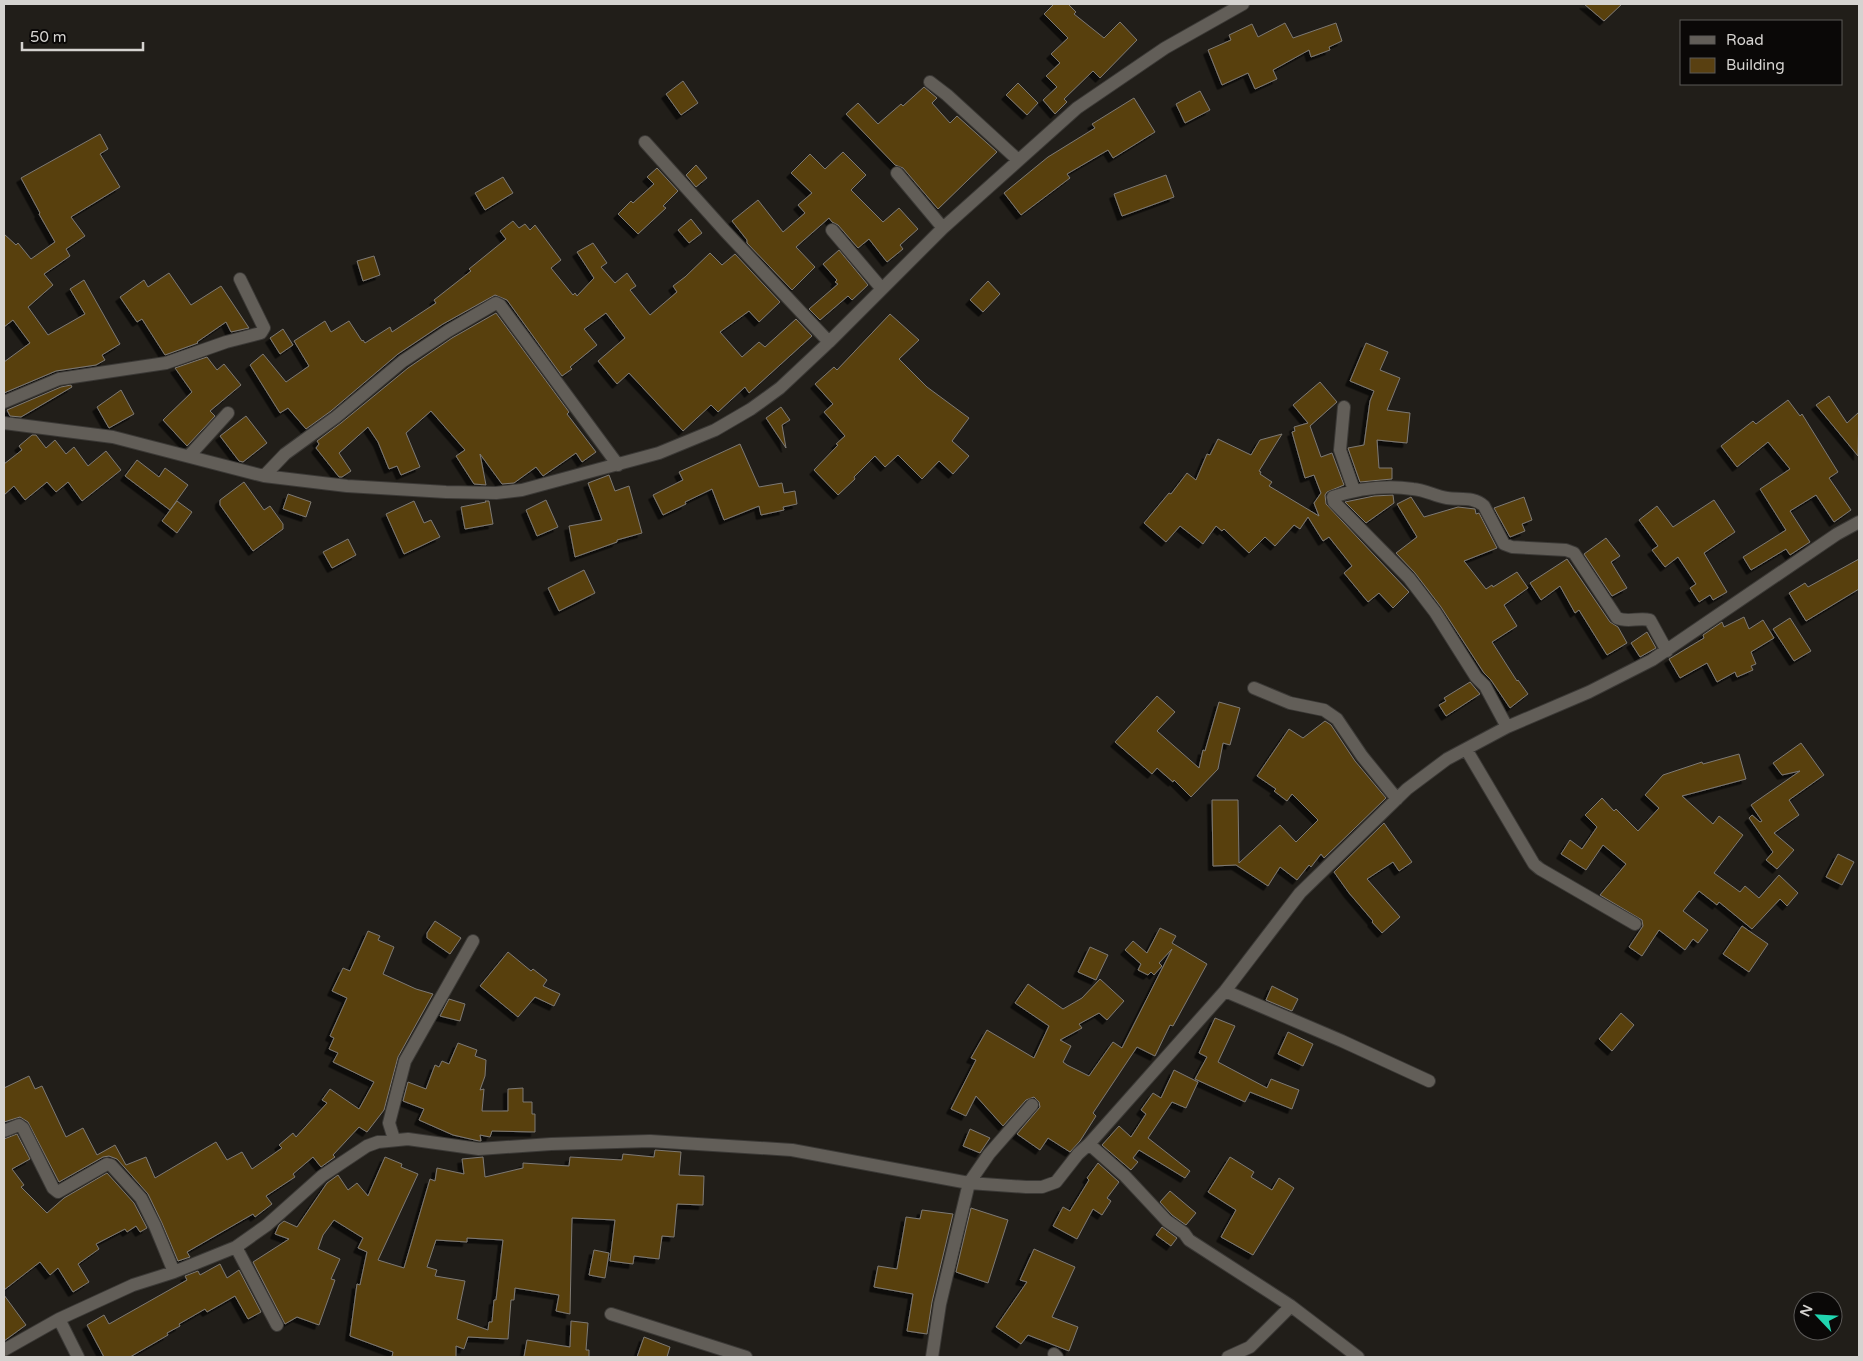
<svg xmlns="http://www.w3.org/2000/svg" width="1863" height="1361" viewBox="0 0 1863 1361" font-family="'Varela Round',sans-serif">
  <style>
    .building { fill: #594011; stroke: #7d7973; fill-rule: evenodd; filter: url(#shadow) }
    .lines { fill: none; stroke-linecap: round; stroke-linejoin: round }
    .minor-casing { stroke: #3b3936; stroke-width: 14 }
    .minor { stroke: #625e58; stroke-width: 12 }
  </style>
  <defs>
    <filter id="shadow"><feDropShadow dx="-4.5" dy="4.5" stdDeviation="0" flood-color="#0009"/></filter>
  </defs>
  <rect width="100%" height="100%" fill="#211e19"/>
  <path class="building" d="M1054 4H1068L1076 12 1074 14 1104 38 1120 22 1137 40 1100 78 1093 71 1064 99 1067 102 1055 114 1043 100 1057 87 1046 76 1060 63 1051 54 1068 38 1044 14Z
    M1584 4H1622L1604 21Z
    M1285 23 1293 38 1336 23 1342 41 1329 47 1330 50 1311 57 1309 50 1273 70 1277 79 1255 89 1248 73 1222 85 1208 50 1231 40 1229 35 1252 24 1258 37Z
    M683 81 698 103 681 115 666 94Z
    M1018 83 1038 103 1027 115 1006 95Z
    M924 87 937 98 932 103 950 123 957 116 997 152 938 209 903 168 895 165 846 114 858 103 878 124 901 104 903 106Z
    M1200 91 1210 110 1185 123 1176 104Z
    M1134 98 1155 132 1113 158 1108 150 1067 174 1070 178 1021 215 1004 193 1048 157 1095 128 1092 124Z
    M100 134 108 149 100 154 120 187 71 217 85 236 66 249 70 256 44 274 53 285 28 307 48 335 85 314 70 289 84 280 120 344 102 355 105 360 96 365 56 371 4 393V362L30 343 13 320 4 327V234L16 245 18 243 31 259 55 242 39 214 40 213 21 178Z
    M843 152 866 175 851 190 883 222 899 208 918 229 900 245 903 249 887 262 869 239 858 248 838 225 832 222 829 218 796 247 815 267 792 290 747 243V240L732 221 758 200 783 232 805 213 798 205 812 193 791 173 810 154 825 169Z
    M696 165 707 178 696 187 686 175Z
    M657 168 678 191 663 206 666 208 638 234 618 214 631 201 633 203 654 184 647 177Z
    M1166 175 1174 197 1122 216 1114 194Z
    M503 177 513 193 485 210 475 193Z
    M691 219 702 233 689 243 678 230Z
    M513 221 519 228 525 224 530 230 535 225 561 260 551 268 573 295 575 293 577 296 594 278 577 252 593 243 607 263 601 267 615 283 627 273 636 286 630 290 650 315 677 292 673 286 685 277 710 253 722 265 735 254 780 302 759 322 749 311 720 332 742 357 759 342 765 347 796 319 812 336 749 393 745 387 718 412 711 405 683 431 629 373 617 384 598 361 625 338 606 313 584 329 597 345 570 367 572 369 562 376 507 300 495 295 443 324 398 354 331 411 306 429 288 408 280 413 250 365 263 354 286 382 309 366 294 341 325 321 331 332 349 321 362 341 363 340 365 343 390 327 392 332 436 303 434 300 471 271 469 269 506 239 500 231Z
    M839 250 868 285 852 300 848 296 820 320 809 309 838 284 835 282 837 280 823 264Z
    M374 256 380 275 363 281 357 261Z
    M169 273 191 305 221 286 249 328 231 332 226 322 197 342 198 343 165 355 142 319 137 322 120 297 144 280 148 287Z
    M988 281 1000 294 983 312 970 300Z
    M496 313 569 412 567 414 596 452 582 462 576 453 543 476 536 467 514 483 502 484 480 454 486 485 474 484 456 456 465 450 431 411 406 433 420 467 401 475 397 466 389 469 378 442 368 427 339 453 351 471 342 477H339L316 448 319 444 317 441 341 423 408 368 452 338Z
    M890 314 919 340 899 359 927 387 969 418 952 441 969 456 953 474 939 461 922 479 898 455 885 467 875 456 854 477 855 479 838 495 814 470 838 445 836 444 845 436 824 412 833 404 815 384 834 367 837 370Z
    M283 329 293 345 280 354 270 338Z
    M1366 343 1388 352 1380 370 1400 378 1387 410 1410 413 1407 443 1377 440 1379 468H1392V479L1360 482 1348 448 1364 445 1370 401 1374 391 1350 381Z
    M207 357 217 370 224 364 241 385 210 411 215 416 187 446 163 420 192 392 175 368Z
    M1320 382 1337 402 1310 426 1321 457 1332 453 1344 485 1327 492 1325 495 1326 504 1409 592 1393 608 1379 593 1368 602 1344 573 1352 566 1329 537 1323 541 1308 517 1300 529 1294 525 1275 546 1265 537 1249 553 1224 529 1222 531 1216 526 1203 544 1180 526 1166 542 1144 523 1169 493 1171 494 1187 473 1196 480 1207 454 1210 455 1218 439 1251 455 1260 440 1282 434 1259 471 1261 472 1260 474 1272 482 1269 486 1319 516 1314 503 1321 493 1314 475 1305 478 1292 432 1295 431 1294 427 1308 423 1293 405Z
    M71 385 72 387 21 417 10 416 7 410 61 387Z
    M121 390 134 414 109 428 97 407Z
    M1829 396 1847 423 1859 412 1858 456 1816 405Z
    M1788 400 1800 416 1802 414 1838 472 1829 478 1851 510 1834 522 1816 495 1790 511 1810 542 1790 555 1786 549 1751 570 1743 557 1786 530 1760 489 1790 469 1768 442 1737 467 1721 446 1753 421 1756 424Z
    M781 407 790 420 782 425 786 448 766 418Z
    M246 416 267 443 243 462 239 461 220 436Z
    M32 435H36L46 448 55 440 66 454 74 447 88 466 106 451 121 470 82 501 68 482 56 492 47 482 25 500 14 486 4 495V464L22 450 19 446Z
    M740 444 759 487 782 483 784 493 795 491 797 504 783 507 784 510 761 515 759 506 724 520 712 489 685 502 686 504 663 515 653 495 683 480 679 472Z
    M137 460 159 477 165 468 188 485 170 510 125 476Z
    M609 475 615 491 629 486 642 533 617 540V542L575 557 569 526 602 520 588 483Z
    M244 482 264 510 270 506 283 524V529L253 551 220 505V500Z
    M288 494 311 502 306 517 283 509Z
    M1393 495 1394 503 1366 523 1345 502 1374 496Z
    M1411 497 1424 517 1458 507 1475 509 1476 514 1479 513 1497 548 1464 561 1486 589 1492 585 1493 587 1517 572 1528 588 1504 605 1517 626 1492 642 1517 681 1518 680 1528 694 1510 708 1491 680 1484 673 1441 607 1415 573 1396 553 1417 537 1397 504Z
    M1524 497 1532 520 1522 524 1525 531 1510 537 1494 508Z
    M546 500 558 527 537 536 526 510Z
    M1714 500 1735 532 1704 553 1727 592 1713 600 1710 595 1699 602 1690 588 1696 584 1678 557 1665 567 1652 550 1658 546 1639 520 1657 506 1673 527Z
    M177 501 192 512 177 533 162 521Z
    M414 501 424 523 431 520 440 537 404 554 386 514Z
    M485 501H489L493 524 465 529 461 507 486 502Z
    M1606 538 1620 556 1611 562 1627 588 1612 596 1584 554Z
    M348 539 356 555 332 568 323 552Z
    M1567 559 1610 622 1618 627 1627 643 1607 655 1579 610 1575 613 1560 586 1541 600 1530 583Z
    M1859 559V589L1806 621 1789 593 1805 583 1808 587Z
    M584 570 595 593 559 611 548 588Z
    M1744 617 1749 629 1763 620 1774 638 1751 652 1756 664 1751 666 1753 670 1737 677 1735 672 1717 682 1707 663 1680 678 1669 659 1704 638 1703 635 1722 622 1724 627Z
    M1790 618 1811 651 1794 661 1773 629Z
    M1647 632 1656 648 1640 657 1631 643Z
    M1470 682 1480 694 1446 716 1439 705 1446 701 1444 698Z
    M1157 696 1175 712 1157 731 1199 768 1203 750 1205 751 1219 702 1240 708 1230 745 1223 743 1218 769 1191 797 1174 780 1173 782 1157 768 1152 774 1115 742Z
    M1325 721 1331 725 1355 761 1386 798 1324 858 1321 854 1311 867 1309 865 1297 880 1280 867 1268 886 1236 865 1213 866 1212 800H1238L1239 863 1280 825 1296 842 1318 820 1292 794 1287 801 1274 791 1276 789 1257 776 1289 729 1303 738Z
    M1801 743 1824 775 1789 800 1799 815 1774 833 1794 850 1777 869 1766 860 1773 852 1749 818 1752 815 1760 822 1762 821 1751 805 1800 771 1782 775 1773 763Z
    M1739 754 1746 779 1682 796 1713 824 1719 816 1743 835 1714 873 1740 892 1745 886 1759 898 1779 875 1798 893 1787 906 1780 899 1752 929 1719 902 1717 905 1699 891 1683 911 1708 930 1698 943 1693 939 1685 950 1659 930 1642 956 1629 947 1643 926 1642 920 1600 895 1626 864 1603 845 1586 870 1561 854 1570 840 1582 849 1597 827 1585 815 1602 798 1614 811 1616 809 1638 831 1659 808 1645 795 1663 775 1702 762 1703 764Z
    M1384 823 1412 862 1399 871 1393 862 1367 879 1400 917 1382 933 1372 922 1373 921 1349 893 1334 872Z
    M1838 854 1854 862 1842 885 1826 877Z
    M435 921 461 938 450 954 427 938V933Z
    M1742 926 1768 944 1749 972 1723 954Z
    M1160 928 1176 936 1172 943 1207 964 1173 1026 1170 1025 1155 1056 1137 1047 1093 1113 1096 1116 1080 1141 1070 1152 1048 1138 1040 1150 1017 1134 1040 1107 1039 1102 1034 1097 1026 1100 1003 1126 976 1096 966 1116 951 1109 976 1060 971 1058 987 1030 1034 1058 1049 1026 1015 1003 1028 984 1063 1009 1082 998 1100 979 1124 1001 1107 1020 1099 1013 1079 1024 1082 1028 1060 1040 1071 1046 1063 1062 1067 1065 1089 1076 1113 1042 1122 1048 1172 949 1159 963 1162 966 1154 975 1151 972 1148 975 1138 970 1141 964 1125 950 1133 941 1147 953Z
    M368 931 380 936 378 940 394 947 383 974 416 989 433 994 398 1057 384 1110 367 1132 359 1127 333 1155 335 1157 321 1167 313 1157 293 1174 295 1177 266 1196 272 1204 255 1217 253 1214 187 1252 190 1257 178 1261 162 1223 148 1194 117 1159 109 1156 103 1157 59 1182 28 1122 20 1117 4 1122V1088L29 1076 35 1089 42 1086 66 1137 83 1128 97 1155 115 1145 126 1165 146 1157 155 1178 216 1142 227 1160 242 1152 252 1169 282 1148 279 1145 293 1133 296 1137 327 1103 322 1100 330 1089 359 1109 374 1082 333 1062 338 1053 329 1049 334 1038 330 1036 347 998 332 991 343 968 350 971Z
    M1090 947 1108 955 1096 980 1078 972Z
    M508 952 531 971 533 969 547 980 543 986 560 994 554 1006 535 997 518 1017 480 986Z
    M1272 986 1298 999 1292 1011 1266 1000Z
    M449 999 465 1004 460 1021 440 1016Z
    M1621 1013 1634 1025 1612 1051 1599 1039Z
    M1215 1018 1235 1026 1218 1062 1267 1088 1271 1079 1299 1090 1292 1109 1250 1092 1245 1102 1195 1079 1207 1057 1199 1053Z
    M1288 1032 1313 1044 1303 1066 1278 1054Z
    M458 1043 477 1050 475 1056 486 1060 485 1076 480 1090 484 1089 482 1111H508V1089L523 1088V1102H532V1114H535V1132L492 1131 490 1137 480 1135 481 1141H479L453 1135 419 1120 424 1109 403 1101 408 1082 426 1089 435 1065 439 1067 442 1061 449 1064Z
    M1174 1070 1198 1082 1186 1108 1172 1102 1148 1138 1190 1171 1185 1178 1139 1150 1133 1158 1138 1162 1131 1170 1102 1145 1119 1126 1131 1137 1146 1114 1141 1110 1153 1093 1161 1098Z
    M970 1129 990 1138 980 1153 963 1146Z
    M17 1134 30 1159 12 1169 24 1185 21 1187 47 1213 64 1198 107 1173 134 1203 147 1228 140 1232 136 1226 127 1232 125 1229 96 1244 99 1249 78 1264 89 1282 73 1292 58 1268 50 1275 40 1262 4 1290V1139Z
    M655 1150 681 1152 679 1175 704 1176 703 1205 677 1204 674 1237 662 1236 659 1259 634 1256 633 1264 610 1261 615 1220 572 1218 570 1314 556 1311 559 1295 515 1288 514 1300H511L508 1339 468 1337 464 1349 456 1346V1357H392L393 1352 350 1336 357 1284 360 1285 367 1252 358 1248 363 1238 334 1220 323 1235 318 1249 340 1259 331 1279 335 1280 319 1325 297 1317 285 1324 253 1262 289 1239 275 1234 279 1225 284 1221 297 1227 327 1183 338 1175 348 1190 357 1183 368 1196 385 1157 402 1164 401 1167 418 1174 378 1260 404 1268 430 1179 435 1181 437 1168 464 1174 462 1159 483 1157 485 1177 523 1168V1163L569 1166 570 1157 622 1160 623 1154 654 1157ZM467 1238 503 1240 496 1300H494L492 1322H489L488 1330 457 1319 465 1281 435 1276 437 1270 427 1267 436 1240 467 1242Z
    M1230 1157 1254 1172 1251 1177 1272 1190 1279 1178 1294 1188 1253 1255 1221 1237 1236 1210 1208 1192Z
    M1098 1163 1119 1182 1107 1198 1111 1201 1102 1215 1093 1209 1077 1239 1053 1226 1063 1207 1070 1211 1089 1180 1087 1178Z
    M1170 1191 1196 1213 1186 1225 1172 1215 1160 1202Z
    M971 1208 1008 1220 988 1283 956 1272Z
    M922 1210 953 1214 932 1302 927 1334 907 1331 913 1294 874 1287 878 1266 897 1269 906 1217 920 1219Z
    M1162 1227 1177 1238 1171 1246 1156 1235Z
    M1034 1249 1075 1267 1052 1317 1078 1327 1069 1351 1028 1335 1021 1344 996 1327 1027 1282 1020 1280Z
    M594 1250 609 1253 605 1278 589 1275Z
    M220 1264 227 1278 239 1270 261 1312 248 1319 235 1296 207 1312 205 1309 179 1324 180 1326 167 1333 168 1335 130 1357H104L87 1325 104 1315 109 1324 187 1280 185 1276 198 1271 200 1275Z
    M4 1295 26 1325 4 1341Z
    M571 1321 588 1323 586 1350H589V1357H524L527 1340 570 1347Z
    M644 1337 670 1347 667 1357H637Z"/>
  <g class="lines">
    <defs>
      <path id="minor" d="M930 82 947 95 1017 159
        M645 142 725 231 829 342
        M897 173 943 228
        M832 230 882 289
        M4 402 59 379 166 363 226 342 261 333 264 328 240 279
        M1344 407 1340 450 1354 490
        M4 423 113 437 264 476 347 486 446 492 496 493 522 490 659 453 715 430 751 409 780 388 829 342 943 228 1077 108 1165 48 1243 4
        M189 456 228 413
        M264 476 285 454 336 417 403 361 448 331 496 303 500 305 618 465
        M1254 688 1290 703 1324 710 1337 719 1362 756 1397 799
        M1507 727 1485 686 1476 677 1435 612 1409 578 1334 502 1333 497C1360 488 1386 485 1413 489 1425 490 1435 496 1447 498 1459 500 1474 496 1484 506L1504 544 1512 547 1566 550 1574 553 1617 618C1628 623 1639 617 1650 620L1667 651
        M1466 749 1534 864 1540 869 1635 924
        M1225 991 1342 1041 1429 1081
        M4 1131 19 1125 23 1128 53 1188 58 1192 107 1164 111 1165 141 1198 155 1226 174 1272
        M394 1139 389 1123 405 1061 473 941
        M1089 1144 1124 1175 1167 1221 1184 1233 1189 1240 1291 1306 1358 1357
        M236 1247 277 1325
        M611 1314 746 1357
        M59 1319 78 1357
        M4 1350 59 1319 133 1285 174 1272 236 1247 267 1225 322 1176 367 1146 378 1142 408 1139 479 1149 551 1144 650 1141 792 1150 969 1183 1026 1187H1042L1056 1182 1078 1154 1089 1144 1225 991 1300 893 1407 789 1447 759 1507 727 1589 692 1652 660 1837 534 1859 522
        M1054 1354 1057 1357
        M932 1357 940 1304 969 1183 989 1154 1032 1105
        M1228 1357 1250 1347 1291 1306"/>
    </defs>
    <use href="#minor" class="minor-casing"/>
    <use href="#minor" class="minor"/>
  </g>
  <rect width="1863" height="1361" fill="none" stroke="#d5d3d0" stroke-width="10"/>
  <rect x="1680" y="20" width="162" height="65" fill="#0a0807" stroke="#5b5957"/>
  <rect x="1690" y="36" width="25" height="8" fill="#625e58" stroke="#5b5957"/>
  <text x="1726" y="45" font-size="15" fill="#d5d3d0">Road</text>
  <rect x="1690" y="58" width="25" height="15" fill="#594011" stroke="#5b5957"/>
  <text x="1726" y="70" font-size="15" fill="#d5d3d0">Building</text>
  <g transform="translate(1818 1316) rotate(295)"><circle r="24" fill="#0a0807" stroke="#5b5957"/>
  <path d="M0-4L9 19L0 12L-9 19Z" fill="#21d5b0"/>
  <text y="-8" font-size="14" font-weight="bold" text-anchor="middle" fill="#d5d3d0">N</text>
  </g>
  <path d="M22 42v8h121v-8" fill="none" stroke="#d5d3d0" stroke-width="2.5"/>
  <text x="30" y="42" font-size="15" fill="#d5d3d0" stroke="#0a0807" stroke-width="4" paint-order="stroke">50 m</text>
</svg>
